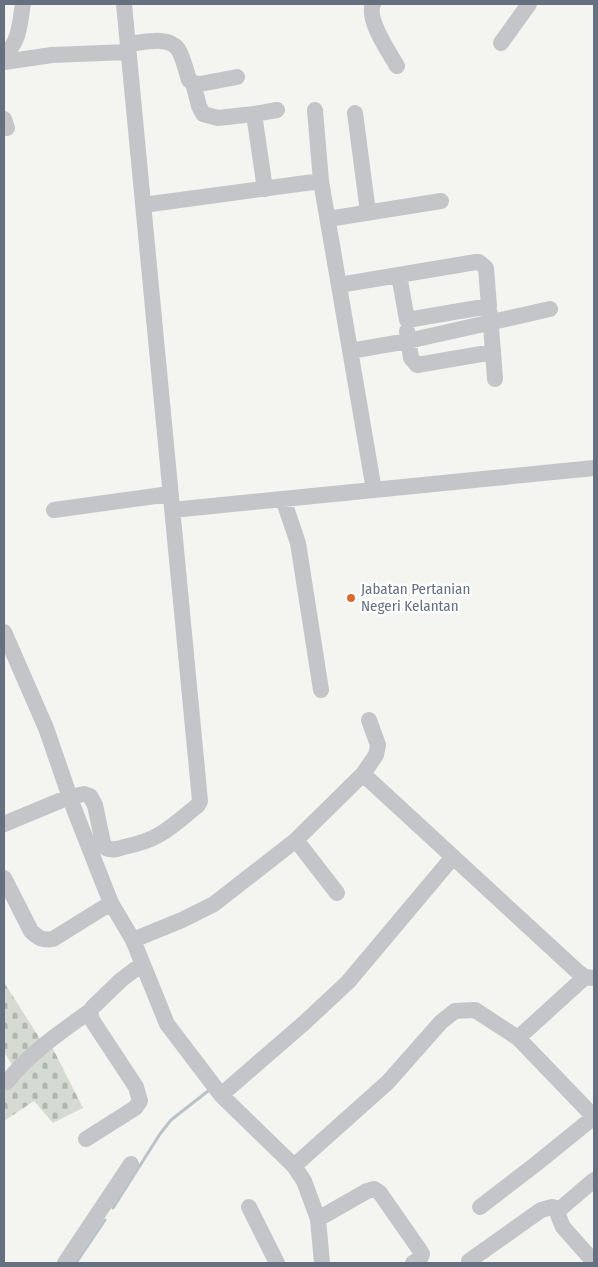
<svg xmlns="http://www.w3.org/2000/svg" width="598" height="1267" viewBox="0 0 598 1267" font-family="'Fira Sans Condensed',sans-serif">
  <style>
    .cemetery { fill: url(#cemetery-stones) }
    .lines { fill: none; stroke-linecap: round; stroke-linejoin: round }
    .stream { stroke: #bac3c8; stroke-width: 3 }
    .minor { stroke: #c3c5c9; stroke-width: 16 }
    .poi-dot { fill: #d86b2d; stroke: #fff; stroke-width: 2 }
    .labels { text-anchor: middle; stroke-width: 5; stroke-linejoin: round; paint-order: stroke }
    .poi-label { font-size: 15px; fill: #657180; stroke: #fff; text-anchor: start }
  </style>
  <defs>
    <pattern id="cemetery-stones" width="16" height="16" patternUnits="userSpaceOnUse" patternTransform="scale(1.25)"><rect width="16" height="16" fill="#d5dbd2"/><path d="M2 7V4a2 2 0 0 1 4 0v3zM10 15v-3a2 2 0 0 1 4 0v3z" fill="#b0b6b0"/></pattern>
  </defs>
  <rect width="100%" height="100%" fill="#f4f5f1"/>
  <path class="cemetery" d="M5 984 46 1048 51 1045 83 1108 53 1123 34 1101 4 1121V1073L13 1066 4 1052Z"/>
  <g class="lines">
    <path class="stream" d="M113 1208 160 1134 171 1120 208 1091
      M76 1263 105 1220"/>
    <path class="minor" d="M373 4C366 19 389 52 397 66
      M501 43 529 4
      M128 44C142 43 168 35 178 49 183 57 186 70 189 80L193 83 200 84 237 77
      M4 53C20 45 20 19 23 4
      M4 62 52 55 128 52
      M193 83 199 106 203 114 218 118 254 114 265 189
      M315 110 321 181
      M355 113 368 212
      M254 114 277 110
      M4 119 7 128
      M143 205 321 181 374 490
      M328 219 441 201
      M339 285 476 262H479L486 268 489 306 407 320 399 275
      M407 331 411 358 417 365 493 352 490 313
      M350 351 408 341 550 309
      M493 352 495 379
      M283 499 298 543 321 690
      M54 510 170 494
      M172 510 594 468
      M4 632 46 728 74 809 111 903 133 940 167 1024 221 1095 294 1166
      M363 774 578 972 585 977 594 978
      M4 824 69 797 84 794 90 796 95 805 103 843 106 848C112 851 118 849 124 847 160 840 171 827 198 805L200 801 124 4
      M296 840 337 893
      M4 878 31 931C38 938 43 941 53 939L111 903
      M133 940 182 920 214 904 296 840 363 774 376 755 378 745 369 720
      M518 1038 585 977
      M7 1082C29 1053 61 1032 90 1011
      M221 1095 304 1023 348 982 453 857
      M86 1139 135 1108 140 1101 136 1087 92 1020 90 1011 93 1007 121 980 142 964
      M594 1180 560 1209 558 1215 563 1227 594 1262
      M249 1207 277 1263
      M318 1219 367 1191 374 1189 380 1193 419 1249 422 1254 420 1259 413 1263
      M469 1261 541 1210 552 1207 560 1209
      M65 1263 131 1164
      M322 1263 318 1219 304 1181 294 1166 388 1082 441 1022 455 1011 475 1010 518 1038 594 1117 536 1164 480 1207"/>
  </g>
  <circle class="poi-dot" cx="351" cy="598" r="5"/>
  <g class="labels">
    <g class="poi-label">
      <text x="361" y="594">Jabatan Pertanian<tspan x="361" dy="17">Negeri Kelantan</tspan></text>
    </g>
  </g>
  <rect width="598" height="1267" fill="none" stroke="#657180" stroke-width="10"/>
</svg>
